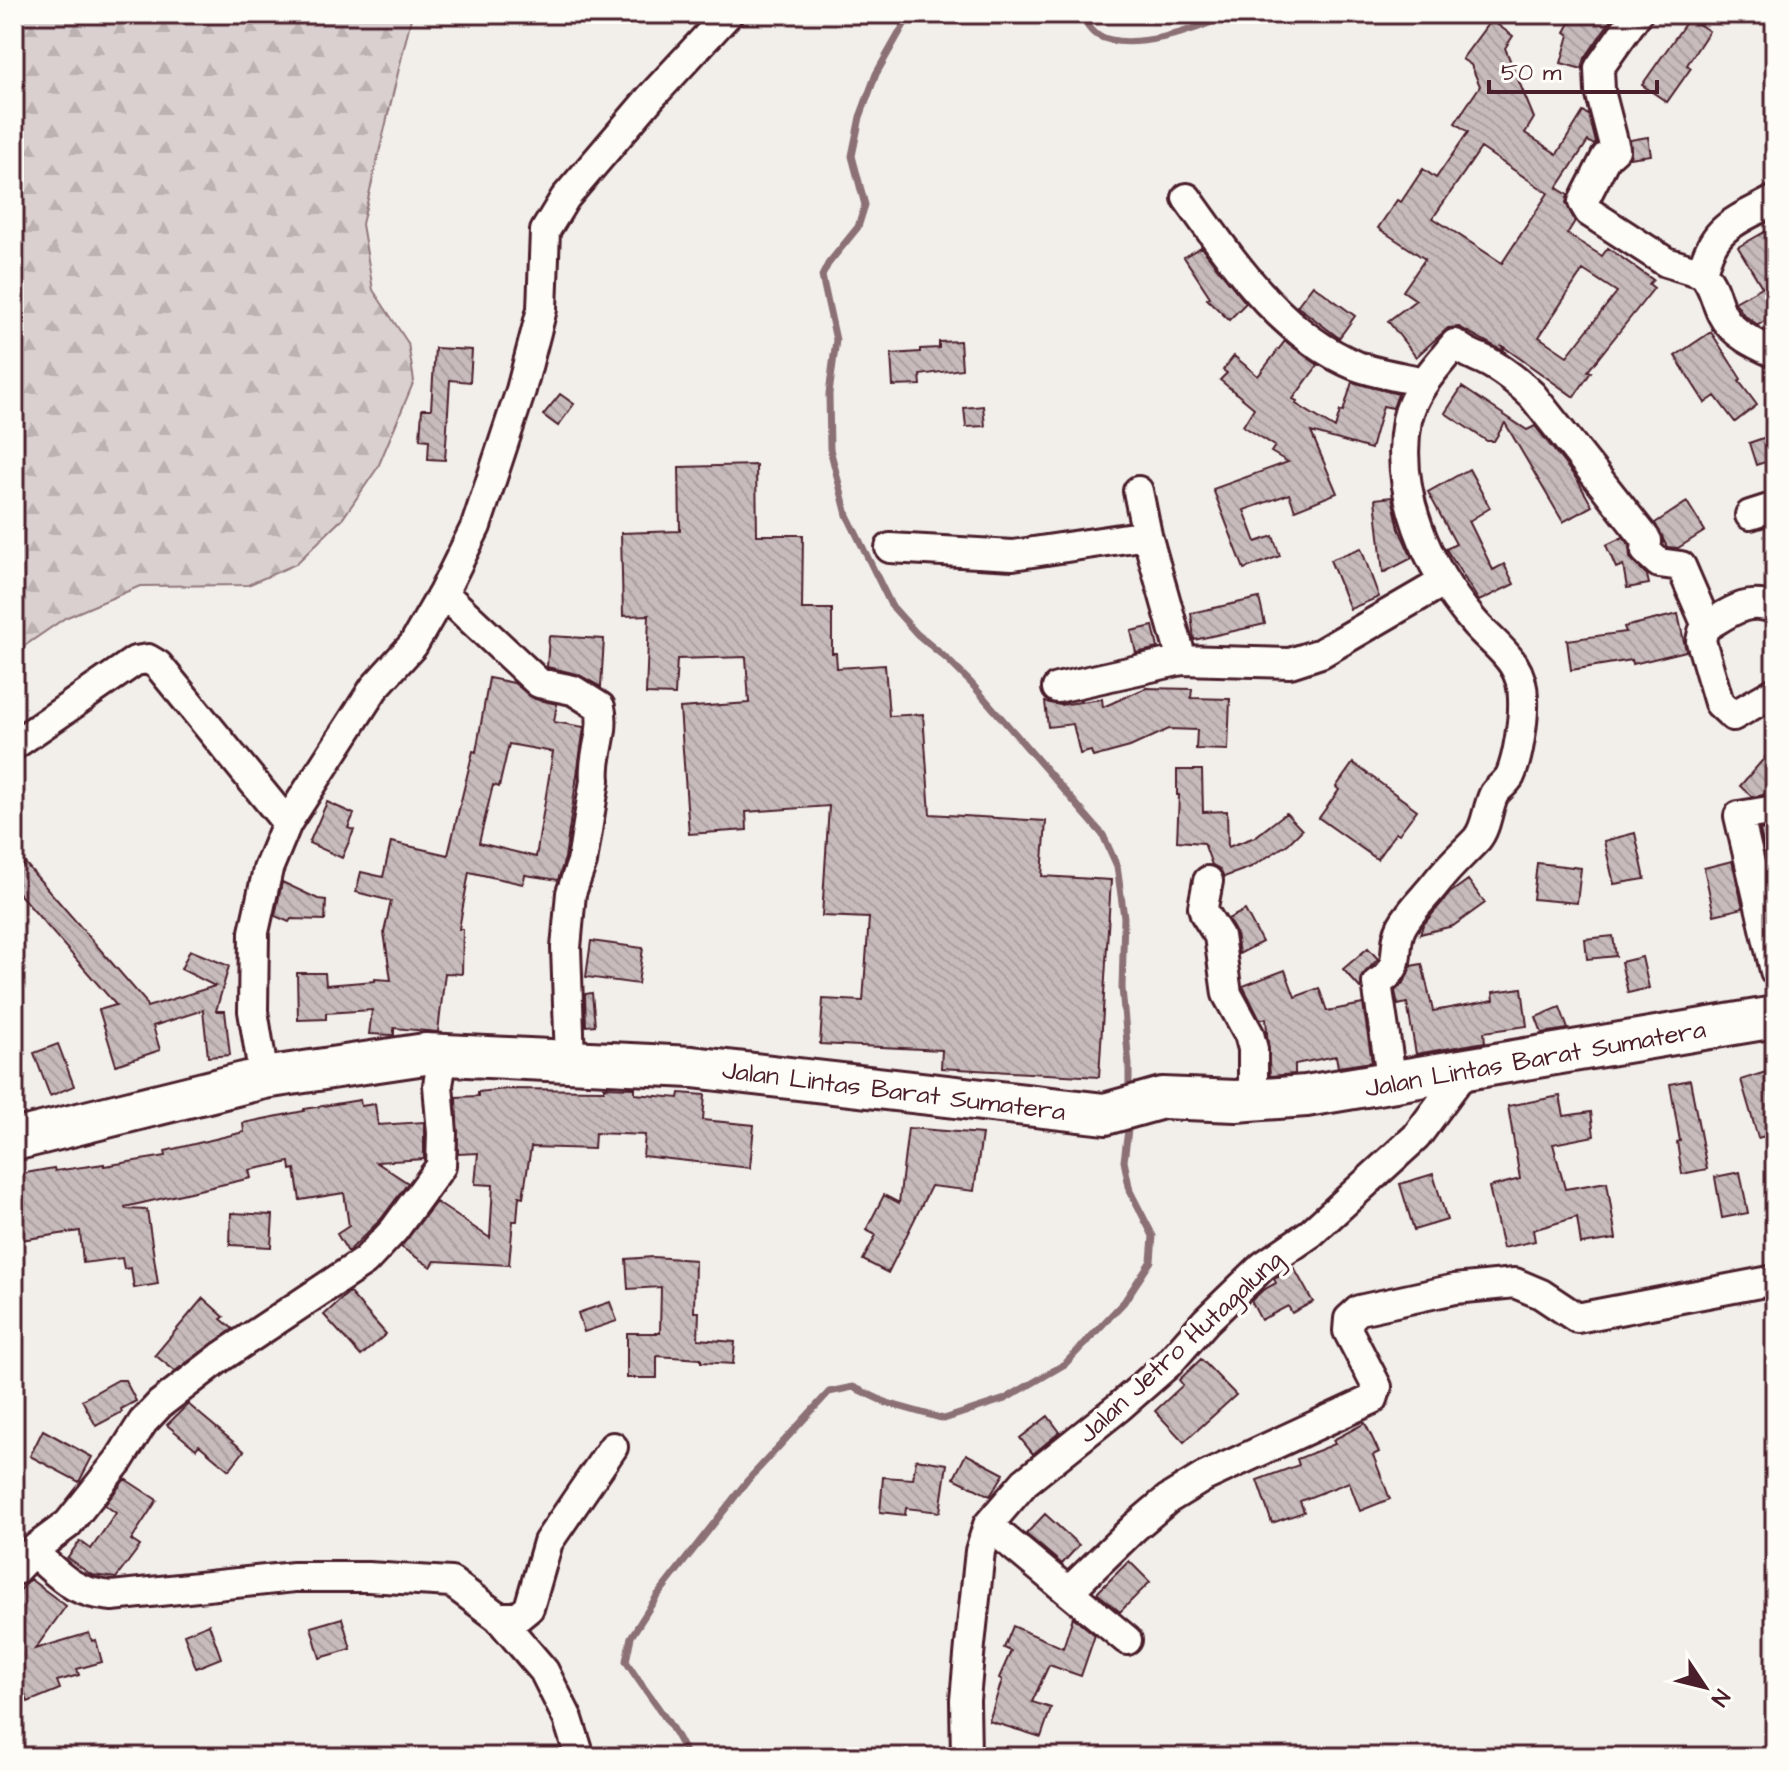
<svg xmlns="http://www.w3.org/2000/svg" width="1789" height="1771" viewBox="0 0 1789 1771" font-family="'Architects Daughter',sans-serif">
  <style>
    .forest { fill: url(#forest-firs); stroke: #92787d; stroke-width: 2 }
    .lines { fill: none; stroke-linecap: round; stroke-linejoin: round }
    .stream { stroke: #8b6f75; stroke-width: 7 }
    .building { fill: url(#building-back-hatch); stroke: #4a1f2b; stroke-width: 2; fill-rule: evenodd }
    .minor-casing { stroke: #4a1f2b; stroke-width: 34 }
    .highway-casing { stroke: #4a1f2b; stroke-width: 46 }
    .minor { stroke: #fdfcf7; stroke-width: 28 }
    .highway { stroke: #fdfcf7; stroke-width: 40 }
    .labels { text-anchor: middle; stroke-width: 7; stroke-linejoin: round; paint-order: stroke }
    .street-label { font-size: 26px; fill: #4a1f2b; stroke: #fdfcf7 }
  </style>
  <defs>
    <pattern id="forest-firs" width="22" height="20" patternUnits="userSpaceOnUse" patternTransform="scale(2)"><rect width="22" height="20" fill="#d9d0cf"/><path d="M5 1l3.5 6h-7zM16 11l3.5 6h-7z" fill="#bcb2b2"/></pattern>
    <pattern id="building-back-hatch" width="6" height="6" patternUnits="userSpaceOnUse" patternTransform="scale(2)"><rect width="6" height="6" fill="#c8bbbb"/><path d="M-1 5l2 2M0 0l6 6M5-1l2 2" fill="none" stroke="#ada0a1"/></pattern>
  </defs>
  <rect width="100%" height="100%" fill="#f2efeb"/>
  <filter id="ink" filterUnits="userSpaceOnUse"><feTurbulence type="fractalNoise" baseFrequency=".0125" numOctaves="2"/><feDisplacementMap in="SourceGraphic" scale="16" xChannelSelector="R" yChannelSelector="G"/><feConvolveMatrix kernelMatrix="1 2 1 2 8 2 1 2 1" color-interpolation-filters="sRGB"/></filter>
  <g filter="url(#ink)">
    <path class="forest" d="M14 14H412L362 224 373 290 408 343 414 381 378 467 343 518 296 564 248 585 140 586 65 618 14 653Z"/>
    <g class="lines">
      <path class="stream" d="M910 14 876 74 860 117 852 156 865 205 858 227 828 264 822 276 836 340 829 394 830 449 847 515 891 605 917 634 947 659 971 683 1103 835 1117 866 1124 917 1122 988 1129 1065V1093
        M1079 14C1084 20 1089 30 1095 34 1128 54 1197 30 1229 14
        M687 1757C673 1722 645 1693 626 1661L631 1637 657 1596 748 1480 829 1392 853 1387 887 1403 944 1419 1005 1399 1065 1364 1124 1302 1151 1261 1153 1236 1130 1191 1124 1161 1129 1122"/>
    </g>
    <path class="building" d="M1575 14H1615L1585 58 1582 69 1561 63 1569 35 1565 32Z
      M1689 18 1709 31 1687 65 1691 68 1667 102 1642 85Z
      M1491 20 1513 36 1505 48 1534 118 1525 133 1557 154 1583 112 1589 115 1596 143 1594 145 1588 141 1557 188 1568 195 1566 203 1575 221 1567 234 1602 256 1608 248 1653 280 1649 284 1654 288 1588 371 1591 372 1574 397 1501 345 1505 352 1459 327 1448 328 1416 357 1388 321 1416 300 1403 291 1425 259 1378 228 1397 200 1401 202 1423 169 1436 178 1468 132 1455 123 1480 86 1471 65 1462 59ZM1481 148 1548 193 1502 263 1433 218ZM1583 270 1617 292 1567 356 1539 337Z
      M1648 137 1651 155 1629 158 1631 153 1630 140Z
      M1775 226V315L1758 325 1744 315 1735 302 1762 287 1738 247Z
      M1201 247 1246 303 1229 320 1207 299 1210 297 1184 257Z
      M1313 285 1355 316 1339 338 1297 306Z
      M1711 332 1741 379 1739 381 1757 405 1735 422 1715 396 1705 403 1675 356Z
      M960 341 962 369 920 375 921 385 893 386 891 354 920 352V349L939 348V342Z
      M1285 341 1318 365 1293 399 1297 401 1296 404 1335 428 1340 411 1343 412 1352 382 1398 394 1393 408 1383 406 1371 449 1311 432 1337 493 1295 510 1289 494 1244 510 1256 542 1273 536 1280 556 1244 569 1213 489 1288 462 1271 452 1275 446 1243 426 1254 408 1220 380 1227 373 1223 370 1234 356 1258 376Z
      M435 348 472 350 470 382 450 380 445 460 428 459 429 440 420 439 422 409H431Z
      M1462 387 1527 430 1535 426 1578 481 1592 506 1563 522 1505 423 1494 441H1487L1445 413Z
      M560 394 574 404 558 426 543 415Z
      M983 406 985 426 966 427 964 408Z
      M1775 434V459L1756 465 1749 443Z
      M756 465 757 535H803L802 609H832V653H836L837 668 885 665 889 716 923 714 930 814 1046 821 1042 876 1111 880 1099 1077 941 1068 942 1050 820 1044 823 999 863 1001 869 918 822 916 829 806 746 812 747 830 689 834 680 708 749 703 746 657 677 659 675 695 646 694 649 615 623 616 621 533 680 531 679 467Z
      M1469 469 1490 508 1469 521 1493 570 1504 564 1514 584 1479 601 1446 549 1456 544 1428 492Z
      M1392 497 1399 529 1412 558 1383 573 1375 499Z
      M1687 502 1705 531 1678 548 1667 547 1655 523Z
      M1623 537 1629 546 1630 558 1647 575 1649 584 1627 588 1623 565 1616 568 1606 545Z
      M1361 548 1379 597 1350 609 1330 560Z
      M1259 598 1265 624 1194 640 1191 613Z
      M1678 614 1686 651 1633 664 1632 660 1571 670 1567 640 1626 632 1624 627Z
      M1153 626 1158 648 1136 653 1131 631Z
      M549 636 604 639 601 687 577 674 547 667Z
      M489 678 514 683 535 699 557 704 554 722 584 727 565 858 558 880 525 875 523 884 469 872 459 929H463L462 974 445 973 438 1032 394 1028V1035L369 1034 372 1010 326 1013V1019L298 1020 297 973H325L326 985 375 981V979L391 980 384 932 391 901 356 892 361 872 383 877 391 842 448 855 473 751 476 752ZM509 744 553 752 536 857 479 843 493 785 499 787Z
      M1146 688 1192 689 1191 698 1230 699 1228 750 1196 749 1197 730 1169 729 1130 747 1093 757 1091 751 1080 754 1073 724 1048 727 1045 702 1060 705 1102 699 1103 707Z
      M1775 746V781L1763 795 1752 797 1740 786Z
      M1353 763 1417 810 1399 834 1396 832 1377 859 1319 818 1339 790 1336 787Z
      M1177 770H1202L1203 812 1227 811 1228 847 1255 837 1286 813 1302 830 1288 844 1251 867 1224 877 1220 869 1212 865 1204 843 1177 841 1179 795H1177Z
      M327 802 354 814 348 828 354 830 342 858 309 843Z
      M1775 827V896L1760 830Z
      M1635 833 1645 879 1614 884 1604 841Z
      M1732 861 1743 908 1714 915 1704 868Z
      M25 863 145 1001 147 1007 215 986 181 969 190 950 229 966 216 1011H225L230 1055 208 1057 203 1010 153 1026 160 1050 116 1065 99 1010 116 1005 14 888V873Z
      M1537 863 1581 868 1577 903 1533 899Z
      M1468 880 1485 903 1453 926 1420 934 1423 925 1450 893Z
      M282 882 318 899 326 900 325 920 291 919 289 922 275 916Z
      M1245 910 1262 942 1239 954 1236 933 1228 919Z
      M1613 936 1616 956 1587 959 1585 939Z
      M591 941 643 948 638 984 586 977Z
      M1368 948 1378 959 1362 976 1361 989 1343 969Z
      M1642 957 1649 988 1628 993 1621 962Z
      M1422 964 1433 1011 1494 1000 1493 992 1522 988 1527 1026 1484 1032 1485 1042 1416 1054 1407 1003 1398 1005 1395 991 1405 981 1411 966Z
      M1285 970 1295 997 1319 988 1327 1011 1363 1004 1372 1062 1338 1067 1336 1056 1295 1064V1074L1270 1076 1266 1018 1260 1020 1243 986Z
      M592 993 595 1025 586 1026 585 994Z
      M1560 1007 1568 1029 1542 1033 1536 1017Z
      M58 1044 74 1086 50 1096 34 1053Z
      M1772 1070 1775 1081V1133L1758 1138 1741 1080Z
      M1690 1080 1707 1169 1682 1174 1677 1142 1680 1141 1670 1084Z
      M604 1087 635 1088V1094L679 1098 680 1093 705 1095 703 1120 754 1125 750 1168 643 1156 645 1135 595 1133 594 1149 531 1147 523 1197 519 1196 517 1221H513L509 1265 435 1261 431 1267 401 1247 436 1202 490 1238 493 1185 475 1184 478 1153 458 1154 456 1097 478 1096V1092L507 1089 604 1090Z
      M1560 1096 1564 1116 1591 1112 1594 1136 1553 1144 1565 1189 1607 1182 1616 1239 1581 1244 1577 1217 1533 1230 1535 1241 1503 1248 1489 1187 1520 1179 1508 1106Z
      M360 1100 361 1106 375 1104 378 1125 424 1122V1159L376 1162 408 1183 381 1219 348 1252 337 1234 349 1226 344 1193 300 1200 295 1169 291 1170 290 1162 249 1170 251 1178 125 1207 126 1209 147 1210 158 1284 134 1288 131 1268 124 1269 122 1258 83 1263 80 1231 14 1241V1175L54 1168 55 1171 104 1164V1166L166 1156 165 1151 244 1132 243 1123 304 1111V1109Z
      M908 1128 982 1134 974 1191 931 1186 888 1273 863 1260 876 1235 866 1230 884 1195 899 1203Z
      M1740 1172 1748 1213 1722 1218 1715 1177Z
      M1433 1174 1447 1220 1414 1230 1400 1184Z
      M231 1213 273 1215 271 1247 230 1245Z
      M653 1257 695 1260 694 1312H699L698 1339 735 1342 733 1364 701 1362V1359L657 1356V1378H627V1333H660L661 1287 628 1289 626 1259Z
      M1294 1268 1313 1302 1292 1313 1288 1306 1261 1320 1251 1301 1263 1290 1276 1283 1274 1279Z
      M349 1292 386 1334 361 1356 324 1315Z
      M203 1298 224 1317 221 1319 233 1329 175 1371 155 1355Z
      M610 1302 617 1321 584 1332 578 1313Z
      M1201 1359 1236 1395 1184 1442 1155 1411 1183 1385 1179 1380Z
      M118 1380H125L136 1401 121 1409 122 1412 96 1426 82 1400Z
      M188 1404 244 1451 229 1470 199 1445 196 1449 167 1425Z
      M1048 1416 1060 1432 1033 1454 1020 1438Z
      M1365 1423 1379 1452 1373 1455 1390 1499 1360 1511 1349 1482 1300 1501 1304 1512 1272 1523 1257 1480 1299 1465 1297 1459 1335 1444 1333 1440Z
      M43 1430 92 1457 79 1482 30 1456Z
      M966 1454 1004 1474 990 1496 954 1478Z
      M916 1459 947 1464 940 1512 906 1508 905 1515 880 1512 883 1477 913 1479Z
      M125 1479 157 1500 131 1540 140 1546 116 1578 92 1575 67 1558 80 1541 91 1549 116 1513 105 1505Z
      M1045 1514 1079 1545 1062 1564 1026 1534Z
      M1129 1561 1150 1582 1120 1612 1097 1593Z
      M30 1579 66 1606 35 1649 89 1633 92 1641 96 1640 102 1662 77 1669 79 1675 57 1681 60 1689 28 1702 17 1674 14 1678V1597Z
      M1073 1617 1095 1635 1081 1676 1049 1665 1032 1702 1051 1708 1041 1737 989 1721 1002 1680 999 1678 1011 1651 1004 1648 1013 1626 1063 1648Z
      M342 1618 351 1649 320 1658 311 1627Z
      M209 1624 221 1658 196 1668 184 1634Z"/>
    <g class="lines">
      <defs>
        <path id="minor" d="M1637 14 1599 68 1600 91 1615 149 1606 157 1583 202 1589 212 1666 262 1702 273
          M1187 198C1233 262 1281 335 1357 366 1378 374 1402 377 1424 382
          M1775 200C1735 222 1713 225 1702 273 1714 284 1715 300 1722 314 1731 333 1757 345 1775 353
          M1138 491 1147 535 1182 660
          M1750 515 1775 507
          M890 548 1013 555 1147 535
          M443 593 539 683 573 690 600 707C606 733 592 755 595 780L582 862 571 893 566 948 570 1060
          M1707 626 1703 632 1701 641 1719 703 1733 716 1775 692
          M1057 688 1182 660 1290 663 1321 653 1443 582
          M14 745 135 661 148 659 158 665 287 823
          M1775 810 1739 816 1775 971
          M1208 881 1203 907 1205 914 1219 936 1227 994 1249 1034 1253 1049V1099
          M264 1078 253 1011 254 932 268 869 287 823 374 688 413 645 443 593 476 526 521 390 542 309 545 231 565 198 651 97 728 14
          M1392 1083 1377 983C1406 967 1390 948 1402 926 1410 911 1425 897 1436 883 1448 867 1463 854 1477 839 1487 827 1487 808 1494 794 1498 788 1506 783 1510 776 1518 759 1524 718 1523 699 1523 660 1495 647 1473 621 1427 567 1394 492 1407 420 1413 391 1436 367 1455 344 1463 351 1468 353 1477 357 1496 364 1517 381 1532 395L1642 534 1647 541 1646 551 1659 563 1681 566 1707 626C1730 612 1748 597 1775 609
          M988 1525 1127 1640
          M33 1552C62 1577 72 1593 112 1596L294 1577H368L451 1582 498 1617 544 1671 568 1719 580 1757
          M14 1571 37 1547 68 1524 119 1460 143 1422 160 1404 221 1357 365 1261 394 1230 441 1166 442 1133 438 1085 443 1055
          M1069 1591 1135 1527 1168 1499 1204 1477 1373 1399 1377 1387 1348 1331 1349 1319 1359 1310 1455 1289 1515 1283 1541 1294 1577 1318 1775 1280
          M498 1617H518L529 1608 548 1542 613 1447
          M966 1757 965 1700 970 1645 980 1551 988 1525 1025 1482 1119 1407 1168 1364 1206 1321 1263 1266 1311 1233 1416 1137 1467 1068"/>
        <path id="highway" d="M14 1140 264 1078 425 1054 692 1067 1105 1114 1162 1098 1236 1101 1306 1096 1775 1017"/>
      </defs>
      <use href="#minor" class="minor-casing"/>
      <use href="#highway" class="highway-casing"/>
      <use href="#minor" class="minor"/>
      <use href="#highway" class="highway"/>
    </g>
  </g>
  <g class="labels">
    <g class="street-label">
      <text transform="translate(1535 1058) rotate(-10)" y="9">Jalan Lintas Barat Sumatera</text>
      <text transform="translate(894 1090) rotate(7)" y="9">Jalan Lintas Barat Sumatera</text>
      <text transform="translate(1180 1346) rotate(-43)" y="9">Jalan Jetro Hutagalung</text>
    </g>
  </g>
  <rect width="1789" height="1771" fill="none" stroke="#fdfcf7" stroke-width="48"/>
  <rect x="24" y="24" width="1741" height="1723" fill="none" stroke="#4a1f2b" stroke-width="3" filter="url(#ink)"/>
  <g transform="translate(1705 1687) rotate(125)" stroke="#fdfcf7" stroke-width="6" paint-order="stroke">
  <path d="M0-6L14 30L0 20L-14 30Z" fill="#4a1f2b"/>
  <text y="-12" font-size="22" font-weight="bold" text-anchor="middle" fill="#4a1f2b">N</text>
  </g>
  <path d="M1489 80v12h168v-12" fill="none" stroke="#4a1f2b" stroke-width="4"/>
  <text x="1501" y="80" font-size="24" fill="#4a1f2b" stroke="#fdfcf7" stroke-width="6" paint-order="stroke">50 m</text>
</svg>
